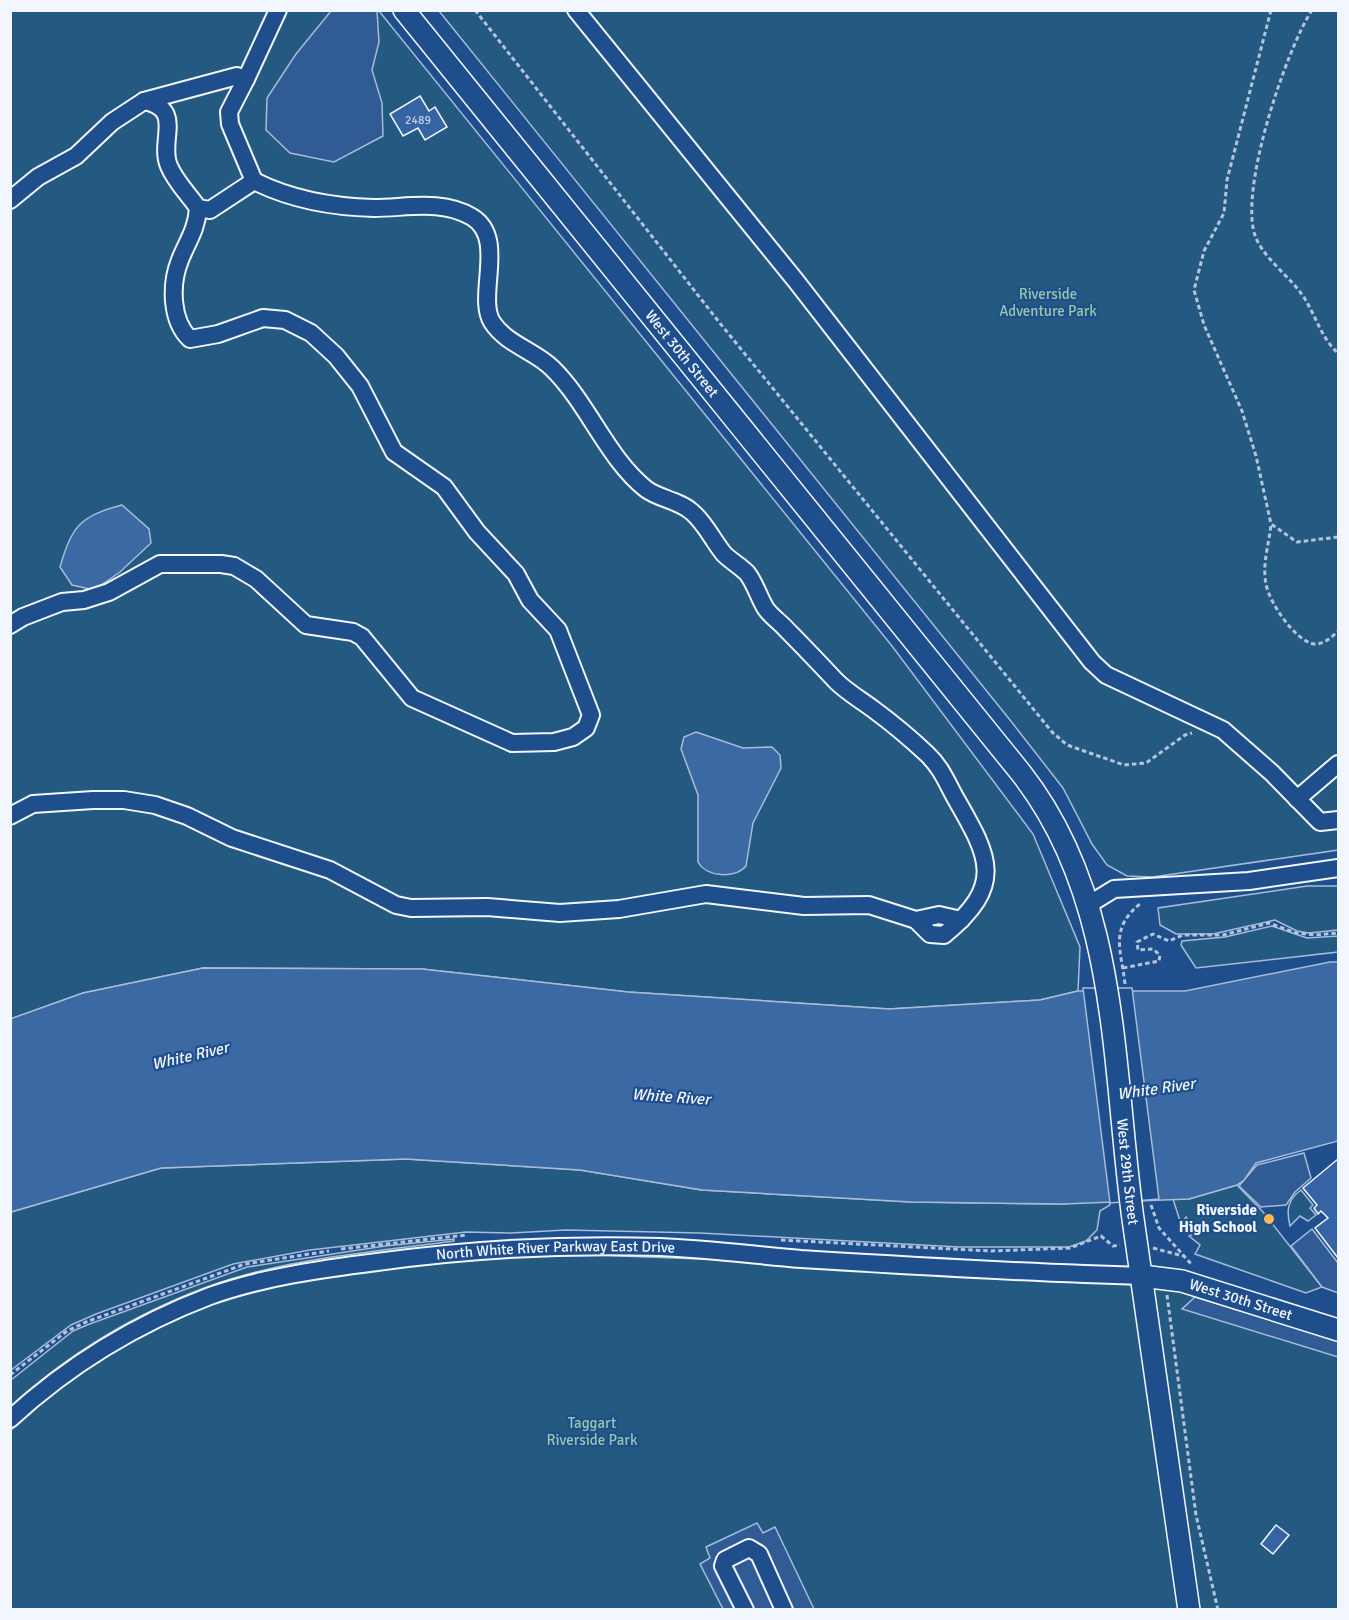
<svg xmlns="http://www.w3.org/2000/svg" width="1349" height="1620" viewBox="0 0 1349 1620" font-family="Signika,sans-serif">
  <style>
    .green { fill: #245a82; stroke: #a8bbd7; stroke-width: 1.5 }
    .parking { fill: #305b95; stroke: #a8bbd7; stroke-width: 1.5 }
    .water { fill: #3b69a3; stroke: #a8bbd7; stroke-width: 1.5 }
    .pier { fill: #1f4e8c; stroke: #a8bbd7; stroke-width: 1.5 }
    .building { fill: #3563a3; stroke: #f2f6ff; stroke-width: 1.5 }
    .lines { fill: none; stroke-linecap: round; stroke-linejoin: round }
    .minor-casing { stroke: #f2f6ff; stroke-width: 20 }
    .major-casing { stroke: #f2f6ff; stroke-width: 24 }
    .path { stroke: #b3c4dc; stroke-width: 3; stroke-dasharray: 4.5 3; stroke-linecap: butt }
    .minor { stroke: #1f4e8c; stroke-width: 16 }
    .major { stroke: #1f4e8c; stroke-width: 21 }
    .poi-dot { fill: #ffb74d; stroke: #1f4e8c; stroke-width: 2 }
    .labels { text-anchor: middle; stroke-width: 4.5; stroke-linejoin: round; paint-order: stroke }
    .number-label { font-size: 12px; fill: #c3d1e8 }
    .park-label { font-size: 15px; fill: #97c8a6; stroke: #1f4e8c }
    .street-label { font-size: 15px; fill: #f2f6ff; stroke: #1f4e8c }
    .poi-label { font-size: 15px; font-weight: bold; fill: #f2f6ff; stroke: #1f4e8c; text-anchor: end }
    .water-label { font-size: 16px; font-style: italic; fill: #f2f6ff; stroke: #1f4e8c }
  </style>
  <rect width="100%" height="100%" fill="#1f4e8c"/>
  <path class="green" d="M10 11H379L892 646 1033 834 1080 947 1078 991 1040 1000 889 1009 628 992 422 969 203 968 83 993 11 1019Z
    M439 11H1338V850L1153 877 1127 876 1107 865 1092 844 1063 788 1010 720Z
    M1307 886H1338V930L1309 933 1297 931 1275 920 1213 934H1176L1160 925 1158 908Z
    M1272 926 1307 938 1338 936V952L1196 968 1181 945 1182 941 1225 937Z
    M406 1159 580 1170 702 1190 911 1202 1063 1204 1109 1200 1110 1205 1100 1211 1097 1230 1086 1241 1069 1247H959L700 1233 566 1230 511 1233 466 1232 310 1250 233 1264 96 1314 71 1325 11 1370V1212L161 1168Z
    M1237 1185 1263 1212 1322 1287 1306 1293 1195 1254 1200 1245 1189 1236 1197 1233 1186 1217 1181 1224 1173 1199H1189Z
    M1301 1190 1313 1205 1310 1208 1316 1215 1308 1221 1300 1216 1290 1226C1286 1210 1288 1199 1301 1190Z
    M454 1239V1241C387 1250 318 1256 252 1273 164 1296 78 1345 11 1406V1380L73 1331 87 1325 247 1267 385 1246Z
    M545 1253 1142 1276 1338 1338V1609L11 1610V1430C85 1355 201 1294 305 1277 385 1264 465 1258 545 1253Z"/>
  <path class="parking" d="M331 11H377L379 42 372 70 382 103 383 136 334 162 290 153 266 130 267 98 296 54Z
    M1304 1153 1311 1178 1295 1192 1286 1205 1261 1207 1239 1186 1257 1165Z
    M1312 1229 1338 1263V1293L1322 1287 1291 1246Z
    M1195 1297 1338 1341V1357L1182 1309Z
    M757 1523 763 1533 775 1527 814 1609H723L700 1564 710 1558 706 1547Z"/>
  <path class="water" d="M122 505 149 529 151 543 120 572 94 590 72 585 60 567C72 526 80 516 122 505Z
    M696 732 743 748 772 747 780 755 781 768 753 823 746 866C735 879 706 877 698 862V795L681 749 684 737Z
    M1330 962H1338V1141L1256 1163 1244 1180 1237 1185 1189 1199 1063 1204 911 1202 702 1190 580 1170 406 1159 161 1168 11 1212 10 1019 83 993 203 968 422 969 628 992 889 1009 1040 1000 1078 991H1185Z"/>
  <path class="pier" d="M1083 988H1132L1159 1199 1110 1203Z"/>
  <path class="building" d="M420 96 429 111 435 107 447 127 425 140 418 128 403 136 390 114Z
    M1338 1159V1258L1315 1228 1328 1218 1321 1211 1318 1214 1314 1208 1317 1205 1303 1188Z
    M1276 1525 1289 1535 1273 1554 1261 1544Z"/>
  <g class="lines">
    <defs>
      <g id="minor">
        <path d="M576 10 796 281 1092 662 1106 675 1223 730 1272 773 1320 822 1338 820"/>
        <path d="M144 101C185 109 158 141 169 166 175 181 189 195 198 208L210 210 254 181 230 124 229 112 246 79"/>
        <path d="M10 200 38 177 76 156 112 122 144 101 237 76 246 79 278 10"/>
        <path d="M10 625 23 617 62 602 84 600 109 592 160 564H221L234 566 256 579 306 625 353 632 362 637 412 698 512 743 554 742 573 737 586 728 591 715 558 630 530 600 516 574 477 532 444 487 394 452 360 386 336 356 311 333 285 320 263 318 218 334 190 339C171 321 170 285 180 260 187 242 197 229 198 208"/>
        <path d="M1297 799 1338 764"/>
        <path d="M10 816 33 804 93 800H124L155 805 187 816 232 838 330 870 396 905 411 908 487 907 560 913 619 909 706 894 804 906 869 905 916 920 930 934 944 935C1005 885 990 858 956 799 947 783 941 767 927 754 910 738 892 723 873 709 861 700 847 692 836 681 820 664 804 647 787 630 781 623 772 617 766 609 759 598 755 583 747 573 740 566 731 561 724 554 713 541 706 524 692 512 679 500 659 499 646 489 607 458 588 403 552 368 535 351 506 344 492 322 476 296 507 238 472 217 442 199 406 208 374 208 332 207 292 200 254 181"/>
        <path d="M1088 905 1114 889 1249 881 1338 868"/>
        <path d="M916 920 939 915 961 920"/>
        <path id="s1" d="M10 1419C69 1365 136 1324 210 1296 263 1277 322 1269 377 1262 471 1249 565 1244 660 1247 707 1249 754 1255 801 1259 914 1266 1028 1273 1142 1276"/>
        <path d="M745 1610 723 1566 725 1560 749 1548 759 1554 784 1610"/>
      </g>
      <g id="major">
        <path id="s2" d="M404 10 1021 773C1120 899 1112 1067 1133 1219 1151 1349 1171 1479 1189 1610"/>
        <path id="s3" d="M1142 1276 1182 1281 1338 1330"/>
      </g>
    </defs>
    <use href="#minor" class="minor-casing"/>
    <use href="#major" class="major-casing"/>
    <path class="path" d="M475 10 719 322 1052 732 1067 745 1124 765 1146 763 1185 735 1192 733
      M1271 10 1227 180 1224 213 1204 251 1194 290 1204 325 1242 411 1256 456 1271 524
      M1312 10C1286 50 1237 194 1256 238 1266 261 1292 278 1305 299 1316 317 1322 339 1338 353
      M1338 537 1297 542 1271 524C1269 545 1262 563 1266 584 1269 602 1295 641 1314 644 1323 645 1332 637 1338 631
      M1123 968 1159 961 1160 955 1153 949 1138 950 1137 942 1153 934 1169 941 1183 935H1223L1269 923 1296 933 1315 935 1338 933
      M1125 984C1121 948 1109 929 1141 903
      M1151 1205 1159 1228 1192 1265
      M781 1240 991 1251 1070 1248 1101 1236 1113 1246 1120 1245
      M1153 1248 1183 1256
      M341 1249 466 1235
      M1167 1295 1196 1515 1218 1610
      M10 1375 67 1331 86 1322 245 1264 329 1251"/>
    <use href="#minor" class="minor"/>
    <use href="#major" class="major"/>
  </g>
  <circle class="poi-dot" cx="1269" cy="1219" r="6"/>
  <g class="labels">
    <g class="number-label">
      <text x="418" y="124">2489</text>
    </g>
    <g class="park-label">
      <text x="1048" y="299">Riverside<tspan x="1048" dy="17">Adventure Park</tspan></text>
      <text x="592" y="1428">Taggart<tspan x="592" dy="17">Riverside Park</tspan></text>
    </g>
    <g class="street-label">
      <text dy="5" stroke="none"><textPath href="#s2" startOffset="442">West 30th Street</textPath></text>
      <text dy="5" stroke="none"><textPath href="#s2" startOffset="1400">West 29th Street</textPath></text>
      <text dy="5" stroke="none"><textPath href="#s1" startOffset="586">North White River Parkway East Drive</textPath></text>
      <text dy="5" stroke="none"><textPath href="#s3" startOffset="102">West 30th Street</textPath></text>
    </g>
    <g class="poi-label">
      <text x="1257" y="1215">Riverside<tspan x="1257" dy="17">High School</tspan></text>
    </g>
    <g class="water-label">
      <text transform="translate(190 1055) rotate(-13)" y="6">White River</text>
      <text transform="translate(1156 1088) rotate(-8)" y="6">White River</text>
      <text transform="translate(671 1096) rotate(4)" y="6">White River</text>
    </g>
  </g>
  <rect width="1349" height="1620" fill="none" stroke="#f2f6ff" stroke-width="24"/>
</svg>
